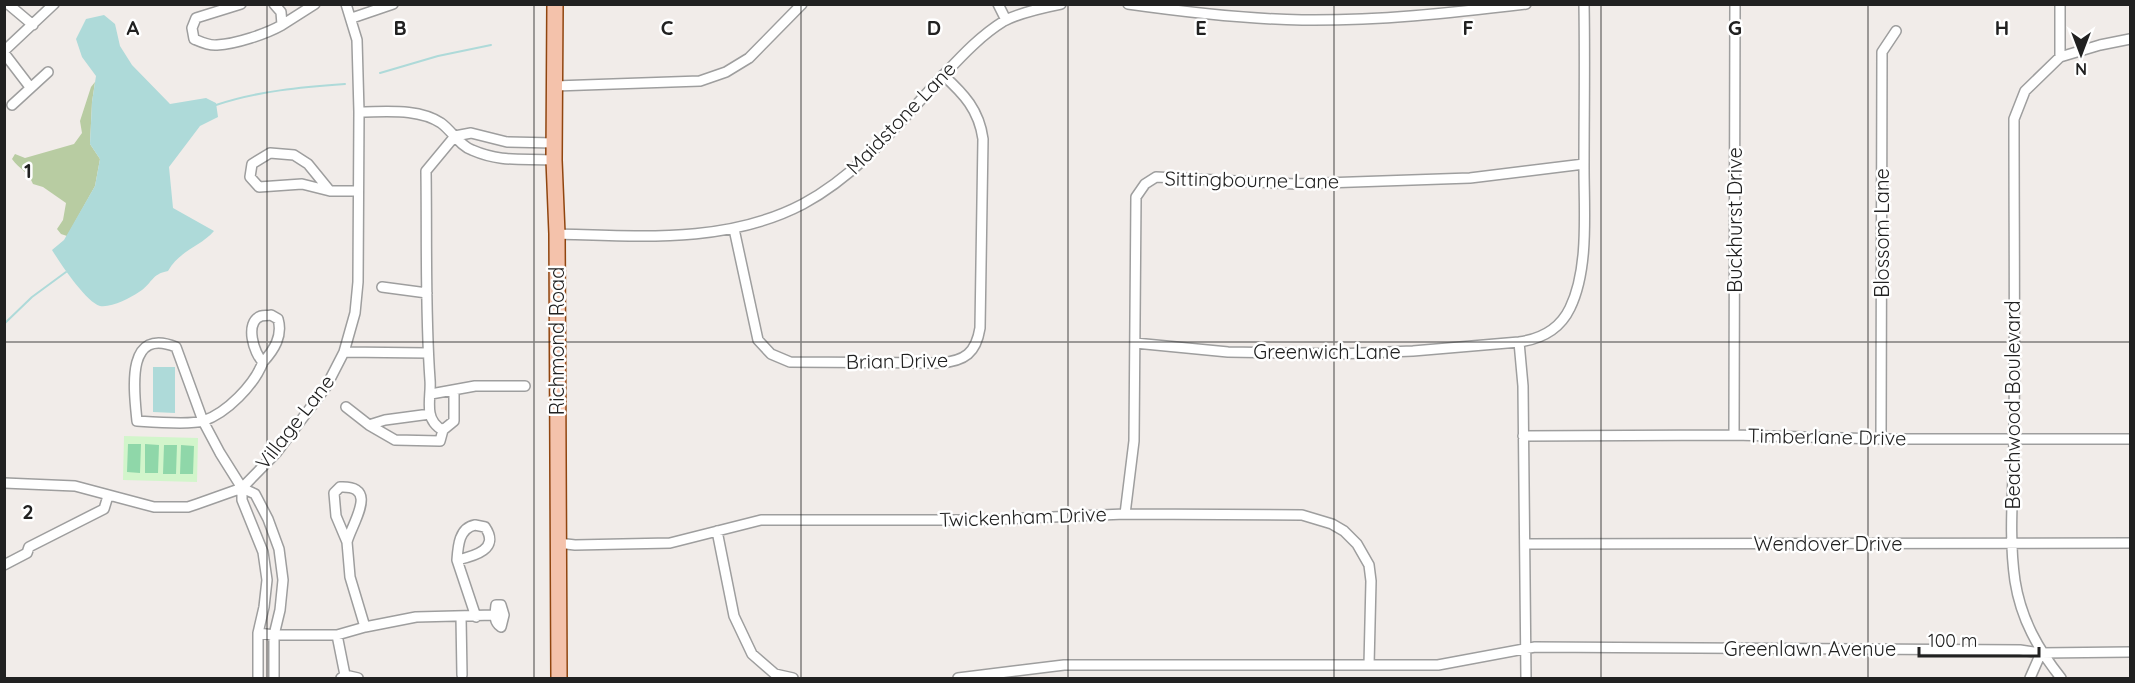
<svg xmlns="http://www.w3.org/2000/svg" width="2135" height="683" viewBox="0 0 2135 683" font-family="Quicksand,sans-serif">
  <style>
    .forest { fill: #b8cca2 }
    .park { fill: #d2f5cb }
    .pitch { fill: #8fd7a9 }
    .water { fill: #aedad9 }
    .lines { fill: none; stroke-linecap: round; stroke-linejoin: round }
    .stream { stroke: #aedad9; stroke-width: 2 }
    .minor-casing { stroke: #9e9e9e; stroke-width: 12 }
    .primary-casing { stroke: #90450f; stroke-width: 18 }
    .minor { stroke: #fff; stroke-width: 9 }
    .primary { stroke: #f4c2ab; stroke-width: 15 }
    .grid { fill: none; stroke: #212121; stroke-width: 1.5; stroke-opacity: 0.55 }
    .labels { text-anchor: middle; stroke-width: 5; stroke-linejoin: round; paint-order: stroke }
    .street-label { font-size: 20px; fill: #212121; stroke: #fff }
    .grid-label { font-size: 20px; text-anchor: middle; font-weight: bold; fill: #212121; stroke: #fff; stroke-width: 5; stroke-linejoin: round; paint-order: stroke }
  </style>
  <rect width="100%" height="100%" fill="#f1ece9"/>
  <path class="forest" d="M95 82 92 102 90 144 100 159 95 186 67 236 61 234 57 229 63 220 66 203 43 187 33 184C28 171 20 170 12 159L15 154 25 158 74 144 82 133 80 121 91 87Z"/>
  <path class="park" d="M124 436 198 438 197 482 123 480Z"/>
  <path class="pitch" d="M128 444H141L140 473 127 472Z
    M145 444 159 445 158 473H145Z
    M164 445H177L176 474H163Z
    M181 445 194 446 193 474H180Z"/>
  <path class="water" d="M104 15 115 24 120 46 132 65 170 104 206 98 216 103 218 117 200 126 169 167 173 208 214 231C200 247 180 250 168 271 151 274 152 284 139 292 130 298 111 308 100 306 86 302 60 263 52 250L64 240 95 186 100 159 90 144 92 102 96 76 82 57 76 39 86 19Z
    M153 367H175V413L153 412Z"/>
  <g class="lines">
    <path class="stream" d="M380 73 438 56 491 45
      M216 105C257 91 303 87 345 84
      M4 324 32 297 66 272"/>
    <defs>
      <path id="minor" d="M8 4 33 25
        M241 4 196 18 192 28 194 39C201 42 209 46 217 45 236 44 266 34 282 25L281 12 274 4
        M998 4 1006 20
        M1128 4C1185 12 1244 19 1302 20 1377 21 1451 13 1526 4
        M2060 4V57
        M352 18 393 4
        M282 25 315 4
        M4 51 54 4
        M4 53 30 87
        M555 86 700 81 726 72 749 58 802 4
        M12 105 48 72
        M359 112C386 112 418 108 441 123 452 131 460 146 472 150 502 163 523 158 554 160
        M455 136 471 133 507 142 554 143
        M270 153 294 155 308 164 330 191 302 184 259 187 250 177 252 164Z
        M330 191H358
        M734 229 758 340 771 354 790 362 940 363C965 361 976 353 980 328L983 139C979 110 964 94 943 75
        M557 234C639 236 727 244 803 204 857 175 896 127 937 82 958 60 978 37 1004 21 1017 14 1046 7 1061 4
        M382 287 427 293
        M271 315 278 319C283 336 274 350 263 362 254 354 244 322 261 316 264 315 267 316 271 315Z
        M1519 342 1523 386 1526 678
        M1135 343 1228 352 1337 354 1413 351 1519 342C1541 339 1560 329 1570 308 1589 269 1584 212 1584 169 1584 114 1585 59 1584 4
        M344 352 428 353
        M431 394 475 386H525
        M346 407 369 425 395 440 440 441 443 430 454 421V391
        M369 425 385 420 430 414
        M443 430C436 427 431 420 430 413 428 402 431 391 430 380 425 311 427 241 426 171L455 136
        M1734 435 1735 4
        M1523 436 1734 435 1881 439H2130
        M1881 439 1882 52 1896 31
        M4 483 75 486 154 507H188L197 504 242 488 277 452 326 387 344 352 355 313 358 282 359 112 357 40 346 4
        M340 487C380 485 352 523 347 542L336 516 334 493Z
        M242 488 220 453 203 421 176 347C125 326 134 391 137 421 152 422 190 425 203 421 227 413 254 385 263 362
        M242 488 255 494 268 519 279 549 283 580 280 610 274 635V678
        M242 488V500L263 552 267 580 264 607 258 633V678
        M1125 514 1134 441 1136 197 1145 184 1156 177 1295 184 1470 178 1584 164
        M475 525 485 527C500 549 475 556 457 560 458 546 459 528 475 525Z
        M717 531 734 616 752 654 775 674 793 678
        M347 542 350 577 365 627
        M558 543 575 545 670 543 761 520H981L1125 514 1302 515 1332 524 1344 531 1357 544 1369 565 1371 581 1369 665
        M1525 544 2130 543
        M457 560 476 617
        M4 565 27 553 29 547 104 509 108 496
        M496 605H501L504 615 501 627C493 621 495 614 496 605Z
        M461 617 462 675
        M258 633 274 635H337L365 627 416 617 494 615
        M337 635 345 675
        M341 678 345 675 358 678
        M958 678 1064 665H1438L1535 647 2020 650 2041 653 2130 652
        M2030 678 2041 653
        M2061 678C2038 649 2021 619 2015 581 2008 533 2014 483 2014 435 2015 330 2014 224 2014 119L2025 91 2060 57 2100 45 2130 39"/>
      <path id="primary" d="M555 4 554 160 557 234 559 678"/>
    </defs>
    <use href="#minor" class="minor-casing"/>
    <use href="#primary" class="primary-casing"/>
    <use href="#minor" class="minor"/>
    <use href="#primary" class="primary"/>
  </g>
  <path class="grid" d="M267 4V678M534 4V678M801 4V678M1068 4V678M1334 4V678M1601 4V678M1868 4V678M4 342H2130"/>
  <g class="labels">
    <g class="street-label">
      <text transform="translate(901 118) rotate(-46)" y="7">Maidstone Lane</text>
      <text transform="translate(1252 180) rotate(1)" y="7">Sittingbourne Lane</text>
      <text transform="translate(1735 220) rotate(-90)" y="7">Buckhurst Drive</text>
      <text transform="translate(1882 233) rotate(-90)" y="7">Blossom Lane</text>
      <text transform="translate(557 341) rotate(-90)" y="7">Richmond Road</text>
      <text x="1327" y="359">Greenwich Lane</text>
      <text transform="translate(897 361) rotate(-1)" y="7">Brian Drive</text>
      <text transform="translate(2013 405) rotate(-90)" y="7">Beachwood Boulevard</text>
      <text transform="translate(295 422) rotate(-52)" y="7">Village Lane</text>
      <text transform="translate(1827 437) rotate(1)" y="7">Timberlane Drive</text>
      <text transform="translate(1023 517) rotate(-2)" y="7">Twickenham Drive</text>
      <text x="1828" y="551">Wendover Drive</text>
      <text x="1810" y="656">Greenlawn Avenue</text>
    </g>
  </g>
  <g class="grid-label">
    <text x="133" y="35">A</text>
    <text x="400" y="35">B</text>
    <text x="667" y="35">C</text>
    <text x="934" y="35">D</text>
    <text x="1201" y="35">E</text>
    <text x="1468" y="35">F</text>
    <text x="1735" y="35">G</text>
    <text x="2002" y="35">H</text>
    <text x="28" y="178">1</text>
    <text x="28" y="519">2</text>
  </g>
  <rect width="2135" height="683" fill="none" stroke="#212121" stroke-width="12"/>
  <g transform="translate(2081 54) rotate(180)" stroke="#ffffff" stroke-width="4.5" paint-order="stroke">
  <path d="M0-4.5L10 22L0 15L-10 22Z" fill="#212121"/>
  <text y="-9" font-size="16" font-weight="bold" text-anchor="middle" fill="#212121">N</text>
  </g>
  <path d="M1919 647v9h120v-9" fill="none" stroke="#212121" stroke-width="3"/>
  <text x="1928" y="647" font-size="18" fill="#212121" stroke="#ffffff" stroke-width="4.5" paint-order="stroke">100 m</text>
</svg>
